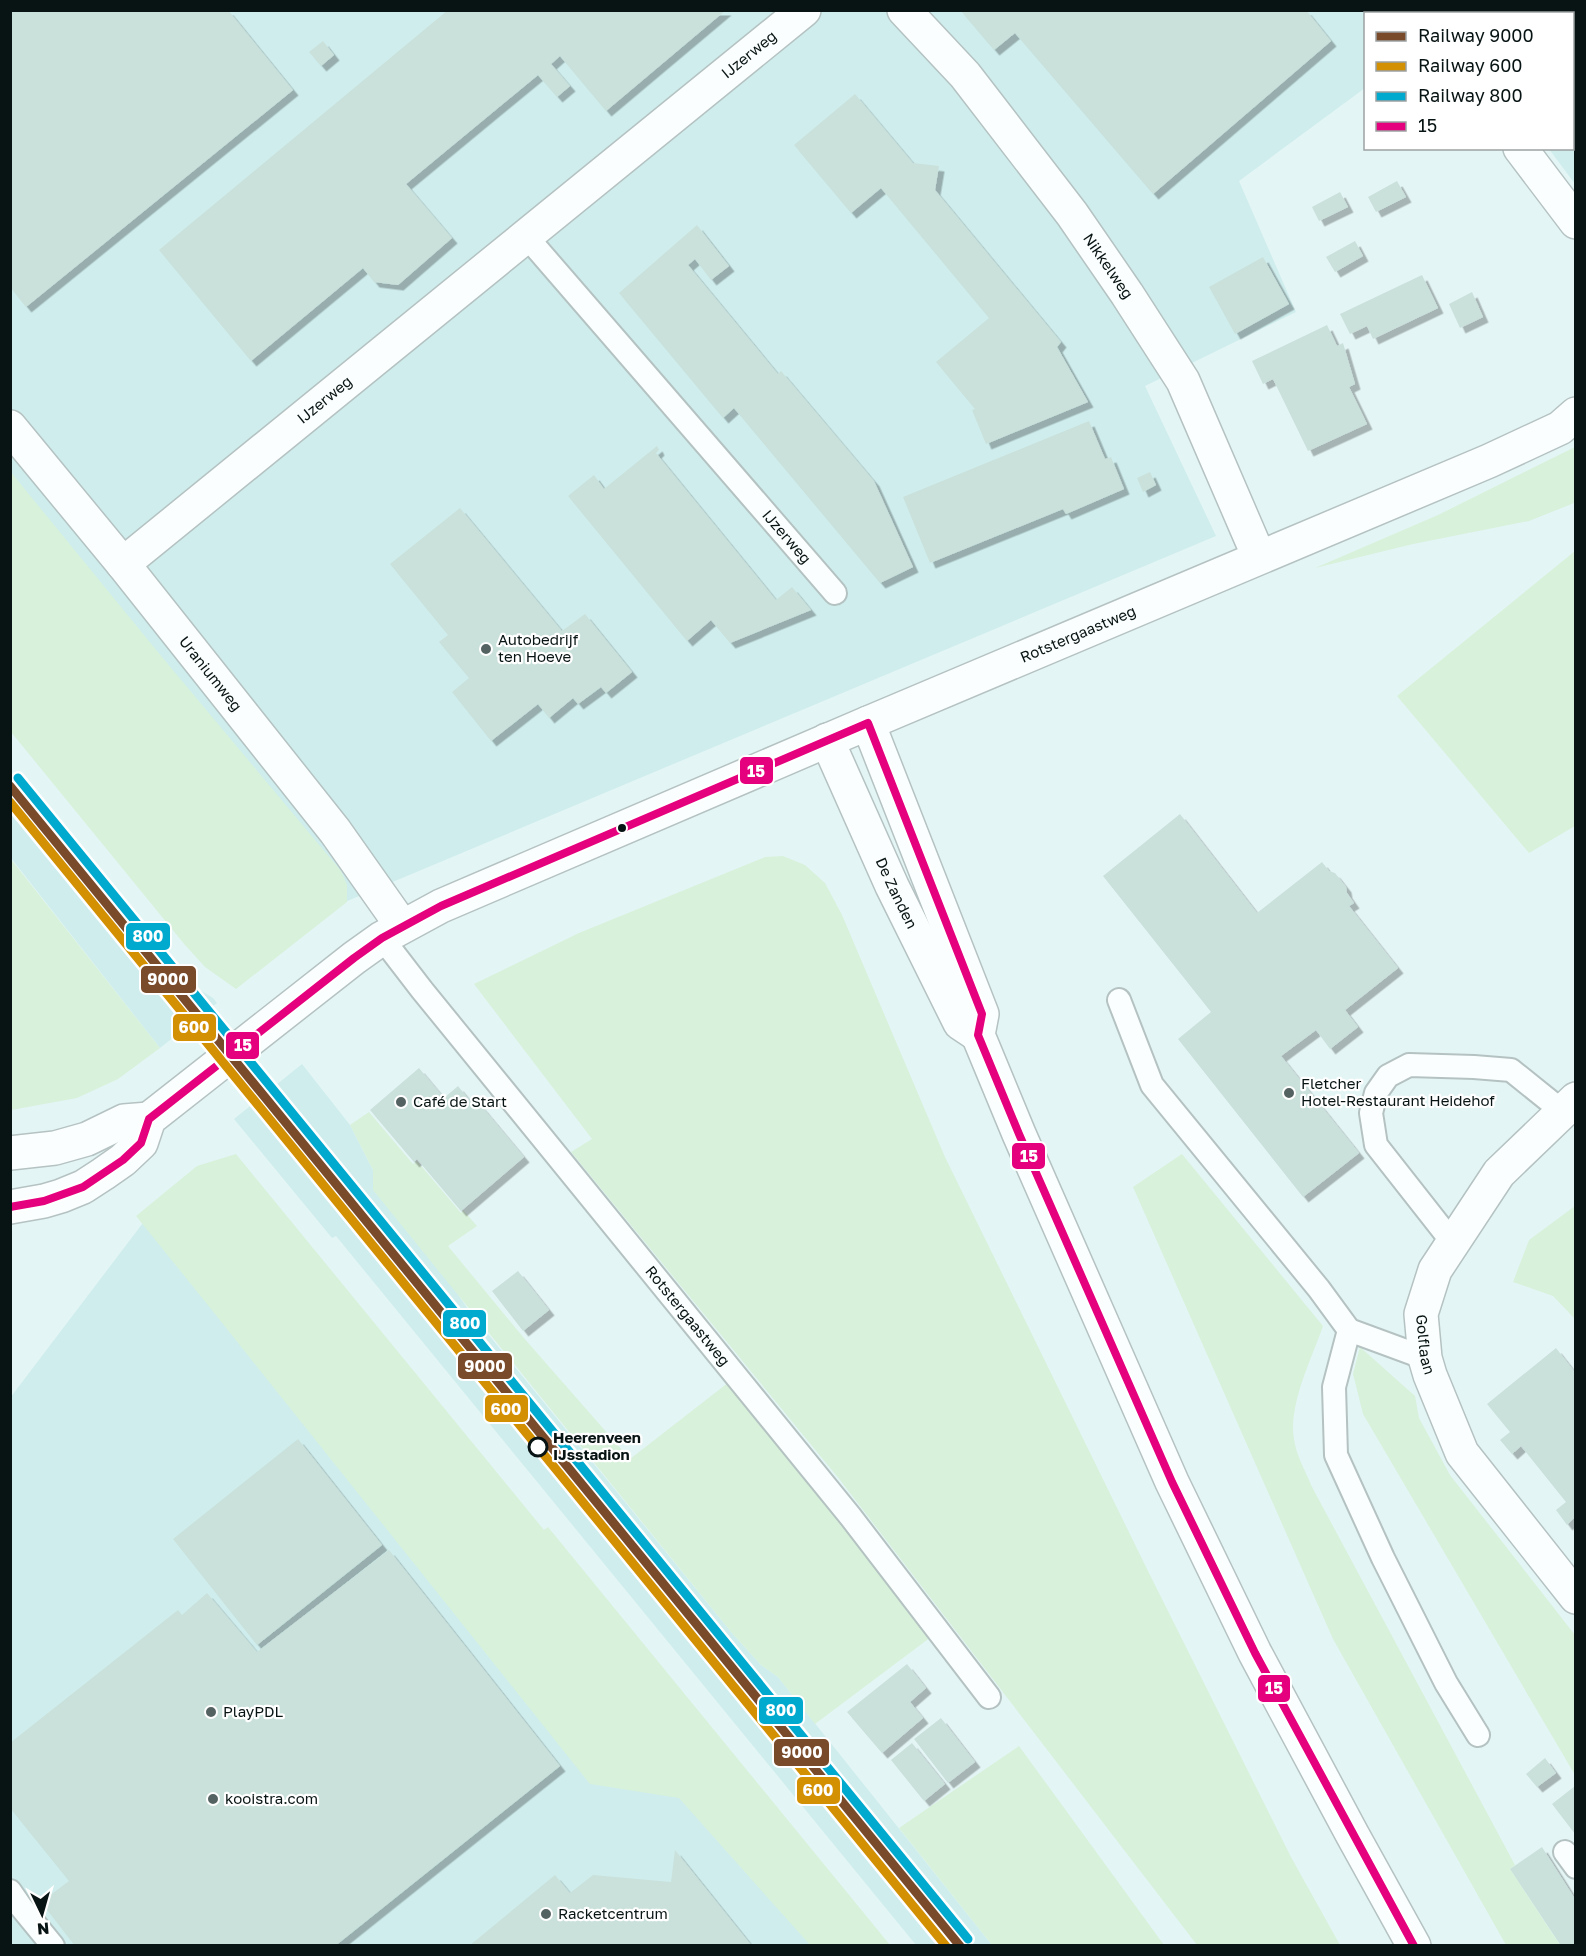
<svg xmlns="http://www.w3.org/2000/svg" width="1586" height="1956" viewBox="0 0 1586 1956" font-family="'Golos Text',sans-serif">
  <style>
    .built { fill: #cfeded }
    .green { fill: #d8f1db }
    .building { fill: #cae1db; filter: url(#shadow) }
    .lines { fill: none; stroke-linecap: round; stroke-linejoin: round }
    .service-casing { stroke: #b5c2c2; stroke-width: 26 }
    .minor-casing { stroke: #b5c2c2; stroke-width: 36 }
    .tertiary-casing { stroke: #b5c2c2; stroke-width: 36 }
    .secondary-casing { stroke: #b5c2c2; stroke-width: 36 }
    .service { stroke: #fbfefe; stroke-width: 22 }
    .minor { stroke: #fbfefe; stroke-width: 33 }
    .tertiary { stroke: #fbfefe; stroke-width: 33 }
    .secondary { stroke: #fbfefe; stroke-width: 33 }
    .bus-1-casing { stroke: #fff; stroke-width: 12 }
    .bus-1 { stroke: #e5007d; stroke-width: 8 }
    .rail-1-casing { stroke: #fff; stroke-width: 14 }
    .rail-2-casing { stroke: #fff; stroke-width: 14 }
    .rail-3-casing { stroke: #fff; stroke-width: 14 }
    .rail-1 { stroke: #7a4b2a; stroke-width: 9 }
    .rail-2 { stroke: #d39003; stroke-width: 9 }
    .rail-3 { stroke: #00a9ce; stroke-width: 9 }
    .poi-dot { fill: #556262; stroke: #fff; stroke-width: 2 }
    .bus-dot { fill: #081313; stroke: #fff; stroke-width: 2 }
    .stop-dot { fill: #fff; stroke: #081313; stroke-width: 3 }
    .labels { text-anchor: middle; stroke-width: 4.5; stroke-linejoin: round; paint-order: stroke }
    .street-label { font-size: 15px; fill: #081313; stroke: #fff }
    .poi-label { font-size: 15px; fill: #081313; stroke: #fff; text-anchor: start }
    .stop-label { font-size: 15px; font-weight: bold; fill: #081313; stroke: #fff; text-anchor: start }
    .line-badge { stroke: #fff; stroke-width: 2 }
    .badge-label { font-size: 16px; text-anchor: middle; font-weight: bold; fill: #fff }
  </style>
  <defs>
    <filter id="shadow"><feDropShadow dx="5.5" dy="5.5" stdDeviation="0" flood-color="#0004"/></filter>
  </defs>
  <rect width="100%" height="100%" fill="#e4f5f5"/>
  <path class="built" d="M10 11H1575V184L1549 149 1572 148V14H1366L1365 88 1239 181 1296 312 1145 386 1216 536 333 907 11 517Z
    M10 771 134 923 137 921 187 982 213 998 217 1003 160 1048 11 858Z
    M302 1064 350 1125 373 1170 470 1312 732 1633 761 1665 778 1677 992 1945H916L336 1236 332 1238 234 1119Z
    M168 1190 835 1945H11L10 1398Z"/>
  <path class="green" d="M1430 11H1575V124L1572 121V14H1433Z
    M1575 447 1576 502 1574 503 1529 521 1413 544 1315 568 1438 515Z
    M10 471 157 651 341 871 347 885V902L236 989 205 967 185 945 11 732Z
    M1575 551V826L1529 853 1397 696Z
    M783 856 805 865 825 883 842 915 945 1157 1148 1571 1291 1857 1340 1945H1197L840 1480 571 1152 592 1139 474 984 579 933 765 857Z
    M10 858 160 1048 118 1079 77 1098 11 1110Z
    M369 1112 413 1164 417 1161 461 1213 463 1210 477 1226 448 1246 523 1337 630 1459 729 1382 854 1537 931 1637 815 1724 778 1677 761 1665 732 1633 373 1190V1170L350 1125Z
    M236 1154 544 1530 548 1527 890 1945H810L679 1798 590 1784 211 1309 136 1216 197 1166Z
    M1182 1154 1323 1326C1312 1358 1288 1405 1294 1439 1296 1455 1306 1472 1312 1487L1515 1865 1510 1869 1560 1945H1506L1333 1639 1133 1187Z
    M1575 1206V1319L1553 1296 1513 1282 1529 1240Z
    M1360 1347 1415 1396 1419 1418 1450 1475 1575 1635V1775L1363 1414 1353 1374Z
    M1019 1746 1164 1945H992L899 1828Z"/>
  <path class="building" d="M10 10H228L293 90 26 307 10 287Z
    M448 10H726L606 111 560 56 551 64 570 86 557 97 538 75 406 184 452 238 398 285 374 282 363 268 251 361 159 250Z
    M960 10H1306L1331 41 1153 194 1015 33 994 50Z
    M323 41 334 55 321 66 309 52Z
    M855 94 913 163 939 166 935 190 1061 342 1057 347 1088 402 986 444 972 410 975 409 936 362 989 318 881 188 851 213 794 145Z
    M1397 181 1406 197 1376 212 1368 197Z
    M1340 192 1348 207 1319 221 1312 207Z
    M697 225 729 266 711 280 695 259 688 265 778 374 781 371 874 481 913 567 880 583 734 408 723 418 619 293Z
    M1355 241 1363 256 1335 272 1326 257Z
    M1263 257 1289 304 1235 334 1209 287Z
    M1422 275 1438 308 1373 339 1367 326 1350 334 1340 314Z
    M1472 292 1483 317 1460 328 1449 304Z
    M1327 325 1337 346 1343 343 1355 384 1349 387 1367 424 1308 451 1273 379 1263 384 1252 361Z
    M1089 421 1105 459 1111 457 1124 489 1066 514 1063 509 930 563 903 497Z
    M657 446 659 450 656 453 776 600 792 587 811 610 730 643 711 620 687 641 568 496 594 475 604 489Z
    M1150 472 1156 485 1143 492 1137 478Z
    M460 508 562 631 585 614 632 672 606 693 601 687 578 704 573 698 549 718 538 704 491 741 452 692 469 678 439 642 448 635 390 564Z
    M1180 814 1257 913 1322 862 1329 871 1335 873 1346 887 1347 893 1354 903 1349 906 1398 968 1345 1010 1358 1027 1330 1049 1316 1030 1281 1056 1359 1153 1303 1197 1178 1039 1211 1012 1103 876Z
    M419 1068 444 1098 458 1086 474 1106 478 1102 524 1157 461 1211 417 1159 414 1162 370 1110Z
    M518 1271 549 1310 523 1331 492 1291Z
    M1556 1348 1574 1371 1575 1370V1517L1567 1525 1556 1510 1566 1502 1521 1446 1512 1454 1500 1440 1510 1432 1487 1404Z
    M298 1439 382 1545 257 1645 173 1539Z
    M389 1550 560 1766 335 1946H75L41 1902 69 1881 10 1808V1743L178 1610 182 1615 207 1593 257 1652Z
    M907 1664 926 1688 910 1702 923 1718 882 1753 847 1712Z
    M941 1718 975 1762 948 1783 914 1739Z
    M912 1743 945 1784 924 1801 891 1760Z
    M1545 1758 1556 1773 1537 1787 1526 1774Z
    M1575 1786V1834L1552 1804Z
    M1542 1847 1575 1899V1946H1561L1510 1869Z
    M675 1850 752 1946H469L555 1875 570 1893 593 1875 671 1882Z"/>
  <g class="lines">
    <defs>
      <g id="service">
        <path id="s1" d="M526 236 835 593"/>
        <path id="s2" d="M382 938 422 990 850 1516 989 1697"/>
        <path d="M1119 1000 1152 1085 1319 1289 1349 1330 1425 1358"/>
        <path d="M1453 1243 1376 1145 1371 1113 1376 1093 1388 1076 1409 1065 1474 1067 1511 1070 1562 1111"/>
        <path d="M1349 1330 1334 1387 1336 1455 1383 1558 1446 1683 1478 1735"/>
        <path d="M1565 1852 1576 1867"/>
        <path d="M10 1891 21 1907 53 1946"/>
      </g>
      <g id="minor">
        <path id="s3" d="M904 10 965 75 1072 214 1127 294 1183 381 1259 557"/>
        <path d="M1414 10 1417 14"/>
        <path d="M1520 148 1576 222"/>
        <path id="s4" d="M10 427 123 564 335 831 402 926"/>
        <path id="s5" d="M123 564 804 10"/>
        <path id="s6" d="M1576 1099 1499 1173 1435 1270 1421 1314 1425 1358 1430 1375 1462 1453 1576 1597"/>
      </g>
      <g id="tertiary">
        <path id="s7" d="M868 723 1489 461 1560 428 1576 414"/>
      </g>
      <g id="secondary">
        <path id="s8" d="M827 740 892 886 960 1023 978 1035"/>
        <path d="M10 1153 55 1148 87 1139 124 1121 149 1119"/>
        <path d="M10 1207 44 1201 61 1196 83 1187 103 1174 123 1160 141 1143 149 1119 354 958 382 938 441 906 868 723 982 1014 978 1035 1019 1134 1172 1482 1255 1653 1352 1834 1414 1946"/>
      </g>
    </defs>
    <use href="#service" class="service-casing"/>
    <use href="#minor" class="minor-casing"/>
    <use href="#tertiary" class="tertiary-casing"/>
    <use href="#secondary" class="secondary-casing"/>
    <use href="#service" class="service"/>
    <use href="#minor" class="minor"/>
    <use href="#tertiary" class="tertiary"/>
    <use href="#secondary" class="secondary"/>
    <defs>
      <path id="bus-1" d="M10 1207 44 1201 83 1187 123 1160 141 1143 149 1119 354 958 382 938 441 906 868 723 982 1014 978 1035 1019 1134 1172 1482 1255 1653 1414 1946"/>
    </defs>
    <use href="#bus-1" class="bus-1-casing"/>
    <use href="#bus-1" class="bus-1"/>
    <defs>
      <path id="rail-1" d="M10 786 960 1946"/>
      <path id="rail-2" d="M10 802 946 1946"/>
      <path id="rail-3" d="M18 778 968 1939"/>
    </defs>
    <use href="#rail-1" class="rail-1-casing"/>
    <use href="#rail-2" class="rail-2-casing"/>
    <use href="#rail-3" class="rail-3-casing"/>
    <use href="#rail-1" class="rail-1"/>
    <use href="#rail-2" class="rail-2"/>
    <use href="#rail-3" class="rail-3"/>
  </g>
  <g class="poi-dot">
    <circle cx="486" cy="649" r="6"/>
    <circle cx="1289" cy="1093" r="6"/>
    <circle cx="401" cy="1102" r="6"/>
    <circle cx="211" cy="1712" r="6"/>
    <circle cx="213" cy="1799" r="6"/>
    <circle cx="546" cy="1914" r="6"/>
  </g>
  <circle class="bus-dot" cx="622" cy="828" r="5"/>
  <circle class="stop-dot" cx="538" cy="1447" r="9"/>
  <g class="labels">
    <g class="street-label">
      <text dy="5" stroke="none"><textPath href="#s5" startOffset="807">IJzerweg</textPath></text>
      <text dy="5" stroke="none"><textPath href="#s3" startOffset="328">Nikkelweg</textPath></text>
      <text dy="5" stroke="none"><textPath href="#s5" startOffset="260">IJzerweg</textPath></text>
      <text dy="5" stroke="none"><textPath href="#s1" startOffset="398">IJzerweg</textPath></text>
      <text dy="5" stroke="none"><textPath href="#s7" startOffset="228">Rotstergaastweg</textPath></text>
      <text dy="5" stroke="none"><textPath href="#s4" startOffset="318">Uraniumweg</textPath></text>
      <text dy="5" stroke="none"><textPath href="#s8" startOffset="168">De Zanden</textPath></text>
      <text dy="5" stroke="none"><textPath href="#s2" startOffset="486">Rotstergaastweg</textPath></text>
      <text dy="5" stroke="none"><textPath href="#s6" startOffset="300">Golflaan</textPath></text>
    </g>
    <g class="poi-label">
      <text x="498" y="645">Autobedrijf<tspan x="498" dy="17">ten Hoeve</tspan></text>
      <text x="1301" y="1089">Fletcher<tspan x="1301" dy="17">Hotel-Restaurant Heidehof</tspan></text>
      <text x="413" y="1107">Café de Start</text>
      <text x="223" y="1717">PlayPDL</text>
      <text x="225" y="1804">kooistra.com</text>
      <text x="558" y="1919">Racketcentrum</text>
    </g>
    <g class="stop-label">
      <text x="553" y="1443">Heerenveen<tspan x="553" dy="17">IJsstadion</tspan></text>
    </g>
  </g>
  <g class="line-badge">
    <rect x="739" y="756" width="35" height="29" rx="6" fill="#e5007d"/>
    <rect x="125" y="922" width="46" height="29" rx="6" fill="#00a9ce"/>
    <rect x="140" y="965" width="57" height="29" rx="6" fill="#7a4b2a"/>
    <rect x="172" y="1013" width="45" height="29" rx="6" fill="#d39003"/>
    <rect x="225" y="1031" width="35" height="29" rx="6" fill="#e5007d"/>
    <rect x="1011" y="1142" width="35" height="28" rx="6" fill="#e5007d"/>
    <rect x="442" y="1309" width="45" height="29" rx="6" fill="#00a9ce"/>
    <rect x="457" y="1352" width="56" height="28" rx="6" fill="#7a4b2a"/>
    <rect x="484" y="1394" width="45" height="29" rx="6" fill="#d39003"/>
    <rect x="1257" y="1674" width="34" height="29" rx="6" fill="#e5007d"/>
    <rect x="758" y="1696" width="46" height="29" rx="6" fill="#00a9ce"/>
    <rect x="773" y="1738" width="57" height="29" rx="6" fill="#7a4b2a"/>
    <rect x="796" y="1776" width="45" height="29" rx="6" fill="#d39003"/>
  </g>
  <g class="badge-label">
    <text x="756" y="777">15</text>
    <text x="148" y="942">800</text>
    <text x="168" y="985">9000</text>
    <text x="194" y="1033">600</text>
    <text x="243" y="1051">15</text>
    <text x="1029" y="1162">15</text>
    <text x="465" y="1329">800</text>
    <text x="485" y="1372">9000</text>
    <text x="506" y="1415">600</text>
    <text x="1274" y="1694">15</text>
    <text x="781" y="1716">800</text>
    <text x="802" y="1758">9000</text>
    <text x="818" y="1796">600</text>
  </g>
  <rect width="1586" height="1956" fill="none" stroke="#081313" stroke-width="24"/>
  <rect x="1364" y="12" width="210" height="138" fill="#ffffff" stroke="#9ca1a1" stroke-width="1.5"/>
  <rect x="1376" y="32" width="30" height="9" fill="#7a4b2a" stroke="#9ca1a1" stroke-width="1.5"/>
  <text x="1418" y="42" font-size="18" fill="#081313">Railway 9000</text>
  <rect x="1376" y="62" width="30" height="9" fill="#d39003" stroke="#9ca1a1" stroke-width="1.5"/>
  <text x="1418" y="72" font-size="18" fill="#081313">Railway 600</text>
  <rect x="1376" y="92" width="30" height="9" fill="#00a9ce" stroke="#9ca1a1" stroke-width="1.5"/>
  <text x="1418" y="102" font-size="18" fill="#081313">Railway 800</text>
  <rect x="1376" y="122" width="30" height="9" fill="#e5007d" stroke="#9ca1a1" stroke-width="1.5"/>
  <text x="1418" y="132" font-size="18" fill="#081313">15</text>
  <g transform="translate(42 1914) rotate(175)" stroke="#ffffff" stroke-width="4.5" paint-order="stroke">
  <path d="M0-4.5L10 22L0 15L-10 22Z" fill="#081313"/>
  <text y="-9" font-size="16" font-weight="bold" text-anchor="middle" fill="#081313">N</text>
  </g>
</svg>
